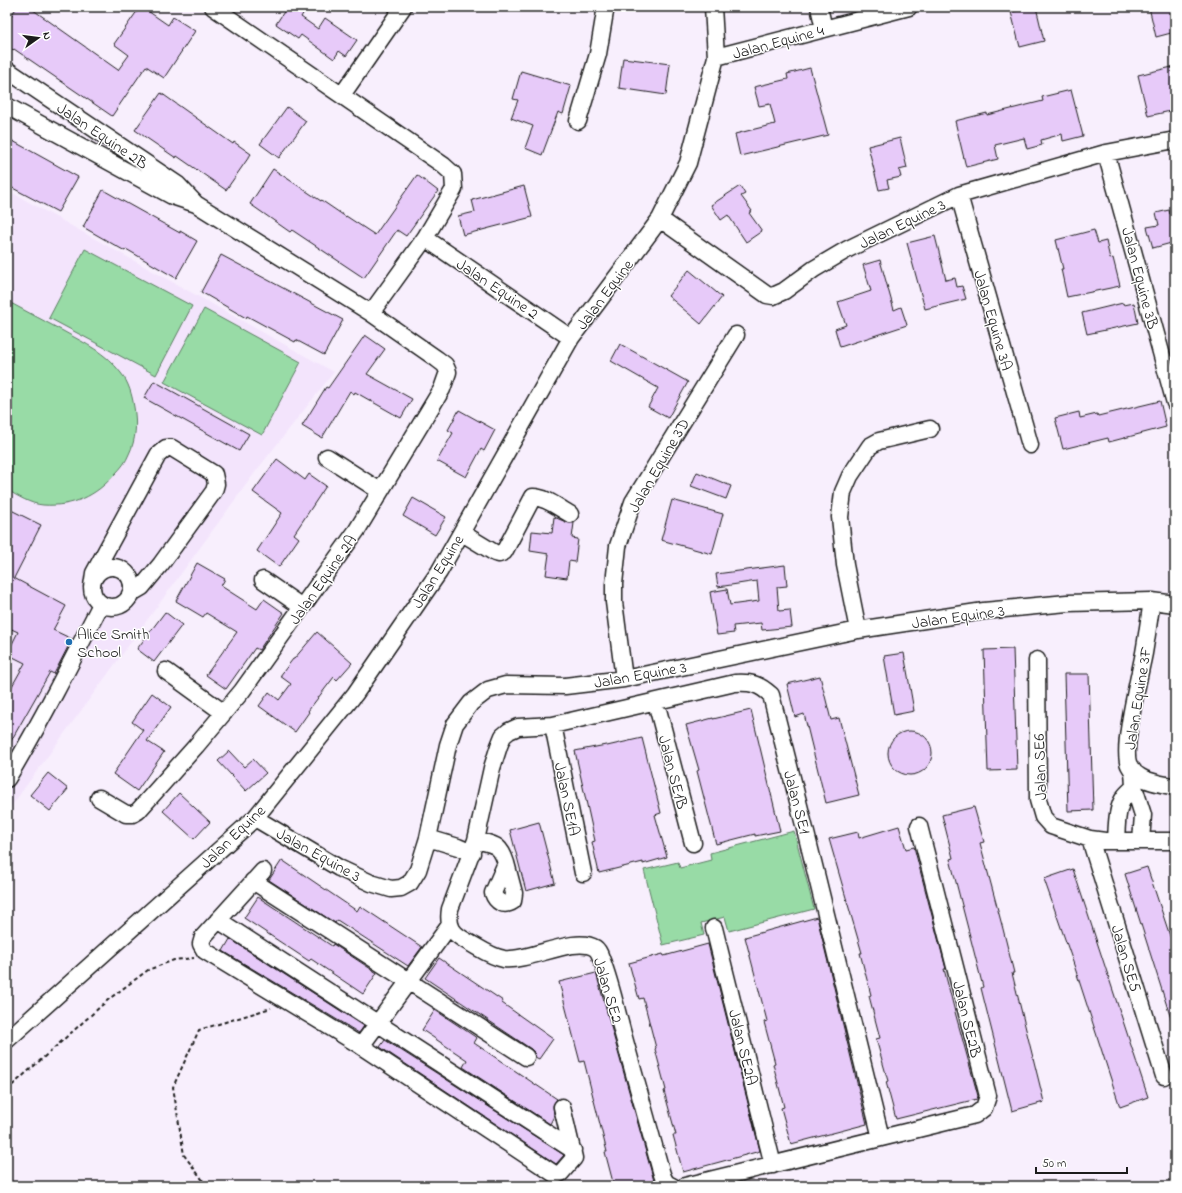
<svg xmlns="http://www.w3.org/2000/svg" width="1182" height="1193" viewBox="0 0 1182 1193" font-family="'Indie Flower',sans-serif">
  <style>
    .built { fill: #f3e4fc }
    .green { fill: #98dba6; stroke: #5a7c61 }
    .building { fill: #e7caf9; stroke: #1c1c1c }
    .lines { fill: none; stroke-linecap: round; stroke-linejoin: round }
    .minor-casing { stroke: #1c1c1c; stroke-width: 19 }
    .path { stroke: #1c1c1c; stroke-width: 2; stroke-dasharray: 4 3; stroke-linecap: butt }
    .minor { stroke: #fff; stroke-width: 16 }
    .poi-dot { fill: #1f6fb2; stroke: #fff; stroke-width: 1.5 }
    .labels { text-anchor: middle; stroke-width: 3; stroke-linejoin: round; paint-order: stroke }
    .street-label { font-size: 16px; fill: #1c1c1c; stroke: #fff }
    .poi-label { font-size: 16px; fill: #1c1c1c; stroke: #fff; text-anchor: start }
  </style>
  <rect width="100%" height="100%" fill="#f8effd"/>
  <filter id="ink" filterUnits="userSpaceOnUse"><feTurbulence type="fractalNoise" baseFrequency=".025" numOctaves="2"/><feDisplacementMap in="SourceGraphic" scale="8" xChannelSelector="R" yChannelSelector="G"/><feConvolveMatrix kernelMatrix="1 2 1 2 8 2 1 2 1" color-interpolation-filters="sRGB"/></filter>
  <g filter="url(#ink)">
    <path class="built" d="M7 190 334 372 256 471 7 812Z"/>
    <path class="green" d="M85 249 192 306 156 375 49 318Z
      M7 301C26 311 44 321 63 331 86 344 105 352 121 373 129 383 132 395 134 407 137 423 136 440 129 454 126 462 121 468 115 474 96 496 73 507 43 505 30 504 18 496 7 490Z
      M204 309 301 362 262 435 164 382Z
      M794 831 814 909 729 931 725 917 701 923 704 935 663 945 644 870 678 862 680 868 711 860 710 853Z"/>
    <path class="building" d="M17 7H29L118 70 129 55 114 44 140 7H142L168 25 173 17 195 31 164 78 146 66 112 116 14 49 13 50 7 46V22Z
      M287 7H307L301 17 318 29 325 18 357 40 346 56 339 51 334 59 301 35 298 39 276 24Z
      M1033 7H1036L1044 41 1020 47 1011 12Z
      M1149 7H1173L1175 13V32L1156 37Z
      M623 58 670 64 666 95 619 88Z
      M1172 67 1175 78V110L1148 116 1138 75Z
      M810 68 828 135 740 156 735 134 775 124 770 104 759 106 754 87 788 79 787 74Z
      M521 71 571 86 563 114 558 112 542 155 525 148 533 126 511 118 518 100 513 99Z
      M1071 90 1083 136 1063 141 1062 134 1041 140 1042 145 1027 149 1024 138 995 145 998 159 966 167 955 121 987 113V115L1043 101 1042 97Z
      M161 93 233 144 234 142 251 154 226 190 177 156 176 158 135 130Z
      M287 107 306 121 279 158 260 144Z
      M900 138 907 168 899 170 901 177 887 180 889 188 879 190 868 146Z
      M11 140 78 177 58 212 7 185V147Z
      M273 169 321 201V200L346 217V216L375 235 417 175 438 191 406 236 397 230 364 278 292 230 290 232 250 204Z
      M524 186 532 217 463 235 458 216 475 212 472 200Z
      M740 186 745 194 741 196 752 211 749 213 762 231 746 242 728 215 721 220 711 205Z
      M103 190 180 233V231L197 241 176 278 126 249 125 251 83 227Z
      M1169 210 1170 214 1175 213V242L1153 248 1147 227 1159 225 1156 213Z
      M1094 230 1098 243 1106 241 1110 259 1113 258 1120 286 1067 297 1061 269H1063L1056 240Z
      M935 236 946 280 955 278 957 287 962 286 966 299 925 309 907 243Z
      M221 255 343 320 324 355 296 340 295 342 247 316 246 318 201 292Z
      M880 260 894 310 901 307 907 325 840 347 835 329 846 325 838 302 871 291 863 265Z
      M689 270 722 297 701 324 668 296Z
      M1123 303 1124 305 1134 303 1138 323 1087 334 1082 313Z
      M365 335 385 349 367 374 412 399 401 418 355 392 354 394 350 391 322 438 302 426 326 387 328 388Z
      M620 344 688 382 668 418 648 407 658 388 611 361Z
      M154 381 249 434 239 451 144 398Z
      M1160 401 1166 427 1109 442 1108 438 1063 449 1055 418 1079 412 1080 418 1097 414 1098 416Z
      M459 410 495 430 484 451 481 449 466 477 437 461 453 433 448 430Z
      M277 459 305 480 309 474 326 486 294 534 299 538 279 567 257 551 282 513 253 492Z
      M697 472 731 486 726 499 691 486Z
      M413 498 446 517 435 535 403 516Z
      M672 500 723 514 712 554 661 540Z
      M7 508 41 525 14 578 66 606 53 630 72 639 54 674 50 672 7 748V695L25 663 7 654 18 632 7 627Z
      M554 517 566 522 570 523H574L572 538 578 539 575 562 569 561 567 578 546 575 549 554 530 551 532 531 552 533Z
      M197 563 225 579 221 586 257 609 264 599 284 613 259 650 255 648 226 689 206 675 237 632 206 613 203 617 176 601Z
      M785 565 787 586 777 587 779 611 790 610 792 627 762 630 761 623 733 626 734 633 717 635 710 592 727 589 730 605 759 601 757 581 718 587 716 574Z
      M165 612 182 625 154 662 137 649Z
      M317 632 352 663 337 680 334 677 308 711 309 712 295 732 259 706 269 692 279 700 291 684 280 676 293 659H294Z
      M1013 649 1017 770 988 771 984 650Z
      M904 653 914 711 894 715 884 656Z
      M1064 674H1089L1093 810 1068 811Z
      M820 676 831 720 839 718 859 795 826 803 804 714 795 717 787 684Z
      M152 693 171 707 147 741 164 752 137 791 113 774 143 730 132 722Z
      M751 710 780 831 755 836V834L716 844 697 771 699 770 686 725 713 718V719Z
      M888 753a22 22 0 1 1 44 0a22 22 0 1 1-44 0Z
      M642 738 661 813 655 815 667 857 643 864V862L599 873 592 842 595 841 575 751 606 745 607 746Z
      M229 751 244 767 253 759 266 773 246 791 218 761Z
      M48 773 68 789 50 811 30 795Z
      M179 793 210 822 194 839 163 811Z
      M974 807 984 842 980 843 1003 929 1014 973H1012L1044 1102 1012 1111 981 988 983 987 972 944 950 859 953 858 942 815Z
      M539 822 555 883 526 891 510 830Z
      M899 826 906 849 914 847 946 969H944L955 1012 978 1096 977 1099 896 1119 886 1082 888 1081 876 1039 880 1038 869 996 871 995 860 953H862L829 839 858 832 859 838Z
      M282 860 357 911 360 906 422 947 408 966 337 920 335 923 269 880Z
      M1147 867 1175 951V1024L1173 1025 1125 874Z
      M1073 869 1148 1097 1120 1107 1073 962 1044 879Z
      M258 897 332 946 333 944 377 973 363 994 311 959 309 961 244 918Z
      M817 917 867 1124 791 1144 781 1108 784 1107 773 1064 775 1063 764 1022 767 1021 745 937Z
      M230 939 364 1026 359 1033 223 951Z
      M708 944 760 1151 683 1172 673 1135H676L664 1091 666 1090 655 1049 656 1048 643 998 639 999 629 963 663 954 664 956Z
      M439 958 503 1001 502 1003 553 1039 539 1059 535 1057 534 1052 531 1049 425 978Z
      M596 973 654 1181 634 1186H614L605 1152H607L584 1061 580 1062 559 982Z
      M435 1010 477 1038 474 1043 557 1099 553 1105 554 1116 550 1124 463 1067 467 1060 422 1030Z
      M385 1040 564 1155 556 1164 380 1047Z"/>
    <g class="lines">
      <defs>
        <path id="minor" d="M213 7 443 165 453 174 454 189 425 238 371 313
          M819 7 824 29
          M716 57 909 7
          M7 70 178 185 195 203
          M342 95 403 7
          M7 106 172 196 196 204 371 313 437 359 445 365 448 372 442 389 357 530 242 691 196 746 138 811 133 814H126L99 798
          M578 121 598 54 605 12 604 7
          M1106 153 1175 403
          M959 195 1030 445
          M660 219 767 295 773 296 784 291 814 269 848 249 959 195 1106 153 1175 140
          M425 238 571 338
          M327 457 380 491
          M462 533 495 553 499 554 504 552 533 497C546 497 559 508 570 514
          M92 587a20 20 0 1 1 40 0a20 20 0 1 1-40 0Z
          M93 580 94 573 158 455 166 448H172L214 474 216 484 214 491 161 564 142 587 130 594
          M263 580 302 607
          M1152 601C1149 619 1147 636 1144 653 1140 674 1121 749 1129 765 1137 782 1160 783 1175 787
          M858 630 845 565 840 517 843 492 850 476 870 446 879 441 930 429
          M1037 660 1038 800 1043 817 1051 826 1090 839 1105 841H1175
          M166 671 224 713
          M624 679 614 602V584L618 546 633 502 736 335
          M656 702 693 843
          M553 725 583 873
          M1133 770 1134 787 1143 815 1141 841
          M7 779C41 722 71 663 101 604
          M255 818 339 868 371 883 391 889 401 888 410 883 418 870 428 838 448 745 455 724 471 703 488 690 506 685 565 686 624 679 858 630 984 611 1067 603 1152 601 1175 604
          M428 838 458 847 472 853
          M1090 839 1164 1076
          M476 840C495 845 500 844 506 863
          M1116 841C1117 827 1116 808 1125 796 1127 793 1131 790 1134 787
          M506 863 514 893 513 901C504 907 496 902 493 893Z
          M263 871 203 937 201 944 205 951 361 1046 556 1175 561 1173 574 1158 562 1107
          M253 881 526 1057
          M218 920 573 1150
          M714 928 773 1165
          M7 1040 255 818 355 694 439 572 571 338 660 219 688 163 716 57 713 7
          M361 1046 450 925
          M672 1186C665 1184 663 1178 661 1171 648 1125 636 1080 623 1034 616 1009 611 983 601 958 600 955 598 950 595 948 575 935 529 962 504 959 491 957 479 948 468 942 453 934 447 928 450 909L476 840 492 768 499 746 503 736 509 731 518 727 553 725 735 683C752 682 759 684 771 695L806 833 881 1138
          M685 1186 975 1115 984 1108 988 1096 919 826"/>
      </defs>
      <use href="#minor" class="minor-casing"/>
      <path class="path" d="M7 1090 109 999 148 970 174 960 194 958
        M207 1186 184 1155 173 1087 199 1030 271 1008"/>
      <use href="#minor" class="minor"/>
    </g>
  </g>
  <circle class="poi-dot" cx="69" cy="642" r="4"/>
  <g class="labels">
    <g class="street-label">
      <text transform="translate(778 41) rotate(-15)" y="6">Jalan Equine 4</text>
      <text transform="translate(103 135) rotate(34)" y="6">Jalan Equine 2B</text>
      <text transform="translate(902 223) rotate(-26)" y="6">Jalan Equine 3</text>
      <text transform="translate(1141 278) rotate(75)" y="6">Jalan Equine 3B</text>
      <text transform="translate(498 288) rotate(34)" y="6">Jalan Equine 2</text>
      <text transform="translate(604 294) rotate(-53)" y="6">Jalan Equine</text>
      <text transform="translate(994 320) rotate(74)" y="6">Jalan Equine 3A</text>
      <text transform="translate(658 465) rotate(-60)" y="6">Jalan Equine 3D</text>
      <text transform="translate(437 571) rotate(-58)" y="6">Jalan Equine</text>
      <text transform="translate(322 579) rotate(-55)" y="6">Jalan Equine 2A</text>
      <text transform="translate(958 616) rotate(-8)" y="6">Jalan Equine 3</text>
      <text transform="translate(640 674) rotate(-10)" y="6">Jalan Equine 3</text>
      <text transform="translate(1137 698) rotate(-81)" y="6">Jalan Equine 3F</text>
      <text transform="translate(1039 767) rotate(-92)" y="6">Jalan SE6</text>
      <text transform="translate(674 772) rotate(75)" y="6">Jalan SE1B</text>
      <text transform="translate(568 799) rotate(78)" y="6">Jalan SE1A</text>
      <text transform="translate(798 802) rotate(75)" y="6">Jalan SE1</text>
      <text transform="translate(232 836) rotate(-44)" y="6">Jalan Equine</text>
      <text transform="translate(319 854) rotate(29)" y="6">Jalan Equine 3</text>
      <text transform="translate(1127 958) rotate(73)" y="6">Jalan SE5</text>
      <text transform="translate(609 990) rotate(73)" y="6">Jalan SE2</text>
      <text transform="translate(968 1019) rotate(76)" y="6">Jalan SE2B</text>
      <text transform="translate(744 1047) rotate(76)" y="6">Jalan SE2A</text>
    </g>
    <g class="poi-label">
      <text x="77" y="639">Alice Smith<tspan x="77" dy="18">School</tspan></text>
    </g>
  </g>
  <rect width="1182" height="1193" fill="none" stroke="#fff" stroke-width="24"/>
  <rect x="12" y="12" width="1158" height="1169" fill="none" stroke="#1c1c1c" stroke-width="1.5" filter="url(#ink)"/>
  <g transform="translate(38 38) rotate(76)" stroke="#ffffff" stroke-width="3" paint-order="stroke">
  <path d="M0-3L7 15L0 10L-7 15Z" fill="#1c1c1c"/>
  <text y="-6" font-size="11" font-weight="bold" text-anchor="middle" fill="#1c1c1c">N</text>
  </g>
  <path d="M1036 1167v6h91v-6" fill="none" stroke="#1c1c1c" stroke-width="2"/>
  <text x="1042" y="1167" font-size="12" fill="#1c1c1c" stroke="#ffffff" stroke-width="3" paint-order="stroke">50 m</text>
</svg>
